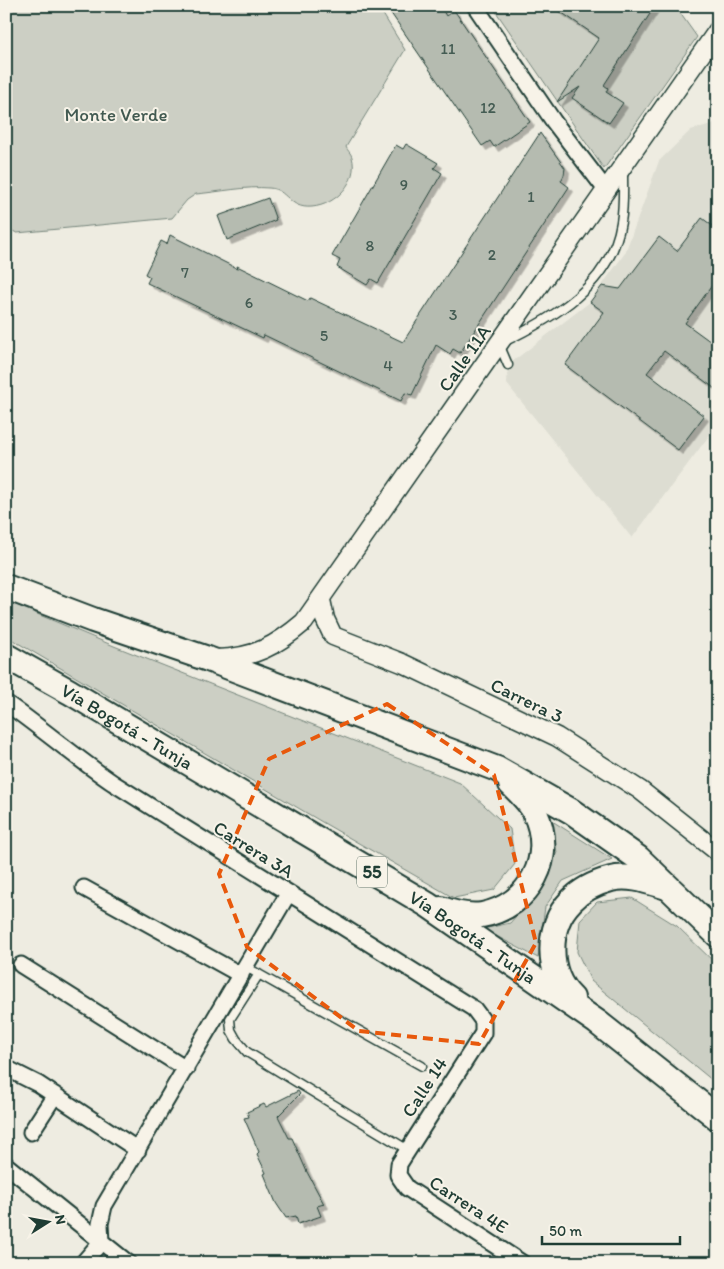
<svg xmlns="http://www.w3.org/2000/svg" width="724" height="1269" viewBox="0 0 724 1269" font-family="Itim,sans-serif">
  <style>
    .built { fill: #ddddd2 }
    .green { fill: #cccfc4; stroke: #76867c }
    .building { fill: #b5bbb0; stroke: #1f3d34; filter: url(#shadow) }
    .lines { fill: none; stroke-linecap: round; stroke-linejoin: round }
    .service-casing { stroke: #1f3d34; stroke-width: 11 }
    .minor-casing { stroke: #1f3d34; stroke-width: 19 }
    .tertiary-casing { stroke: #1f3d34; stroke-width: 21 }
    .trunk-casing { stroke: #1f3d34; stroke-width: 28 }
    .service { stroke: #f7f3e8; stroke-width: 8 }
    .minor { stroke: #f7f3e8; stroke-width: 15 }
    .tertiary { stroke: #f7f3e8; stroke-width: 18 }
    .trunk { stroke: #f7f3e8; stroke-width: 24 }
    .marked { fill: none; stroke: #e8590c; stroke-width: 4; stroke-dasharray: 10 6; stroke-linejoin: round }
    .labels { text-anchor: middle; stroke-width: 4; stroke-linejoin: round; paint-order: stroke }
    .number-label { font-size: 16px; fill: #445c53 }
    .shield { fill: #f7f3e8; stroke: #60746a; stroke-width: 1 }
    .shield-label { font-size: 18px; font-weight: bold; fill: #1f3d34 }
    .park-label { font-size: 19px; fill: #425a51; stroke: #f7f3e8 }
    .street-label { font-size: 19px; fill: #1f3d34; stroke: #f7f3e8 }
  </style>
  <defs>
    <filter id="shadow"><feDropShadow dx="4.5" dy="4.5" stdDeviation="0" flood-color="#0004"/></filter>
  </defs>
  <rect width="100%" height="100%" fill="#eeece1"/>
  <filter id="ink" filterUnits="userSpaceOnUse"><feTurbulence type="fractalNoise" baseFrequency=".02" numOctaves="2"/><feDisplacementMap in="SourceGraphic" scale="10" xChannelSelector="R" yChannelSelector="G"/><feConvolveMatrix kernelMatrix="1 2 1 2 8 2 1 2 1" color-interpolation-filters="sRGB"/></filter>
  <g filter="url(#ink)">
    <path class="built" d="M718 122V424L632 538 507 384 508 365 590 302 625 253 659 161 691 130Z"/>
    <path class="green" d="M6 6H378L405 50 346 147C347 150 351 153 352 157 359 181 336 205 312 207 288 209 288 189 269 188 247 186 219 192 196 194L187 200 172 218 17 233 6 228Z
      M492 6H675L697 37 604 169Z
      M6 601 114 646 460 783 510 829 515 864 494 890 454 898 322 822 6 636Z
      M549 819 612 859 563 881 545 907 538 958 483 929 510 923 543 885 557 852Z
      M632 898 677 926 718 966V1085L591 981 577 952 580 920 597 902Z"/>
    <path class="building" d="M386 6H440L446 16 454 10 530 122 494 147 490 141 482 146Z
      M552 6H655L604 85 608 88 606 92 623 103 609 123 572 98 580 87 557 102 599 38Z
      M540 133 565 168 564 175 561 181 569 187 460 353 453 349 450 354 436 345 412 395 405 393 401 401 264 335 263 338 147 283 150 277 145 274 161 241 167 244 170 235 238 269 237 266 308 301 310 298 403 342Z
      M406 144 438 163 434 168 442 173 378 283 371 279 367 285 337 267 340 260 332 256 396 145 403 149Z
      M268 198 276 220 227 240 218 216Z
      M702 218 718 230V277L685 323 718 347V391L664 351 647 373 704 416 678 450 565 365 604 312 590 302 602 286 620 289 659 237 677 251Z
      M298 1091 300 1094 278 1116 289 1138H292L307 1172 324 1204 317 1206 321 1216 298 1224 296 1216 286 1218 276 1203 264 1174 266 1173 257 1154 259 1152 244 1118 249 1117 247 1112 264 1104 266 1107Z"/>
    <g class="lines">
      <defs>
        <path id="service" d="M508 365 499 344C552 319 611 286 621 222 624 205 623 188 623 172
          M246 967 422 1066
          M259 974 230 1019 231 1030 236 1039 247 1052 408 1150"/>
        <path id="minor" d="M475 6 554 122 606 190
          M6 703C43 729 76 758 113 783L474 1009 483 1021V1033L399 1164 398 1175 407 1188 522 1263
          M84 888 241 975
          M21 965 186 1069
          M6 1068 38 1084 138 1150
          M31 1132 55 1095
          M6 1165 128 1263
          M83 1263 101 1242 100 1224 104 1206 288 894"/>
        <path id="tertiary" d="M321 600 325 619 333 636 402 663 557 737 640 790 718 852
          M216 659C254 658 276 646 304 622L718 30"/>
        <g id="trunk">
          <path d="M6 587 93 620 208 659 497 769 571 811 638 858 718 935"/>
          <path id="s1" d="M6 656 70 692 428 905 597 1022 718 1118"/>
          <path d="M441 909C453 913 470 917 482 915 530 906 556 857 535 813 531 803 519 792 511 784"/>
          <path d="M572 998C546 974 546 926 571 901 582 889 596 883 611 879 629 874 650 882 667 887"/>
        </g>
      </defs>
      <use href="#service" class="service-casing"/>
      <use href="#minor" class="minor-casing"/>
      <use href="#tertiary" class="tertiary-casing"/>
      <use href="#trunk" class="trunk-casing"/>
      <use href="#service" class="service"/>
      <use href="#minor" class="minor"/>
      <use href="#tertiary" class="tertiary"/>
      <use href="#trunk" class="trunk"/>
    </g>
  </g>
  <path class="marked" d="M387 704 494 775 536 943 479 1044 359 1031 247 947 219 874 269 759Z"/>
  <g class="labels">
    <g class="number-label">
      <text x="448" y="54">11</text>
      <text x="488" y="113">12</text>
      <text x="404" y="190">9</text>
      <text x="531" y="202">1</text>
      <text x="370" y="251">8</text>
      <text x="492" y="260">2</text>
      <text x="185" y="278">7</text>
      <text x="249" y="308">6</text>
      <text x="453" y="320">3</text>
      <text x="324" y="341">5</text>
      <text x="388" y="371">4</text>
    </g>
    <rect class="shield" x="357" y="856.5" width="30" height="31" rx="4"/>
    <g class="shield-label">
      <text x="372" y="878">55</text>
    </g>
    <g class="park-label">
      <text x="116" y="121">Monte Verde</text>
    </g>
    <g class="street-label">
      <text transform="translate(464 358) rotate(-55)" y="7">Calle 11A</text>
      <text transform="translate(527 700) rotate(26)" y="7">Carrera 3</text>
      <text dy="7" stroke="none"><textPath href="#s1" startOffset="140">Vía Bogotá - Tunja</textPath></text>
      <text transform="translate(254 849) rotate(32)" y="7">Carrera 3A</text>
      <text dy="7" stroke="none"><textPath href="#s1" startOffset="545">Vía Bogotá - Tunja</textPath></text>
      <text transform="translate(424 1087) rotate(-57)" y="7">Calle 14</text>
      <text transform="translate(469 1204) rotate(33)" y="7">Carrera 4E</text>
    </g>
  </g>
  <rect width="724" height="1269" fill="none" stroke="#f7f3e8" stroke-width="25"/>
  <rect x="12" y="12" width="699" height="1244" fill="none" stroke="#1f3d34" stroke-width="2" filter="url(#ink)"/>
  <g transform="translate(48 1222) rotate(79)" stroke="#f7f3e8" stroke-width="4" paint-order="stroke">
  <path d="M0-4L9 19L0 12L-9 19Z" fill="#1f3d34"/>
  <text y="-8" font-size="14" font-weight="bold" text-anchor="middle" fill="#1f3d34">N</text>
  </g>
  <path d="M542 1236v8h138v-8" fill="none" stroke="#1f3d34" stroke-width="2.5"/>
  <text x="549" y="1236" font-size="15" fill="#1f3d34" stroke="#f7f3e8" stroke-width="4" paint-order="stroke">50 m</text>
</svg>
